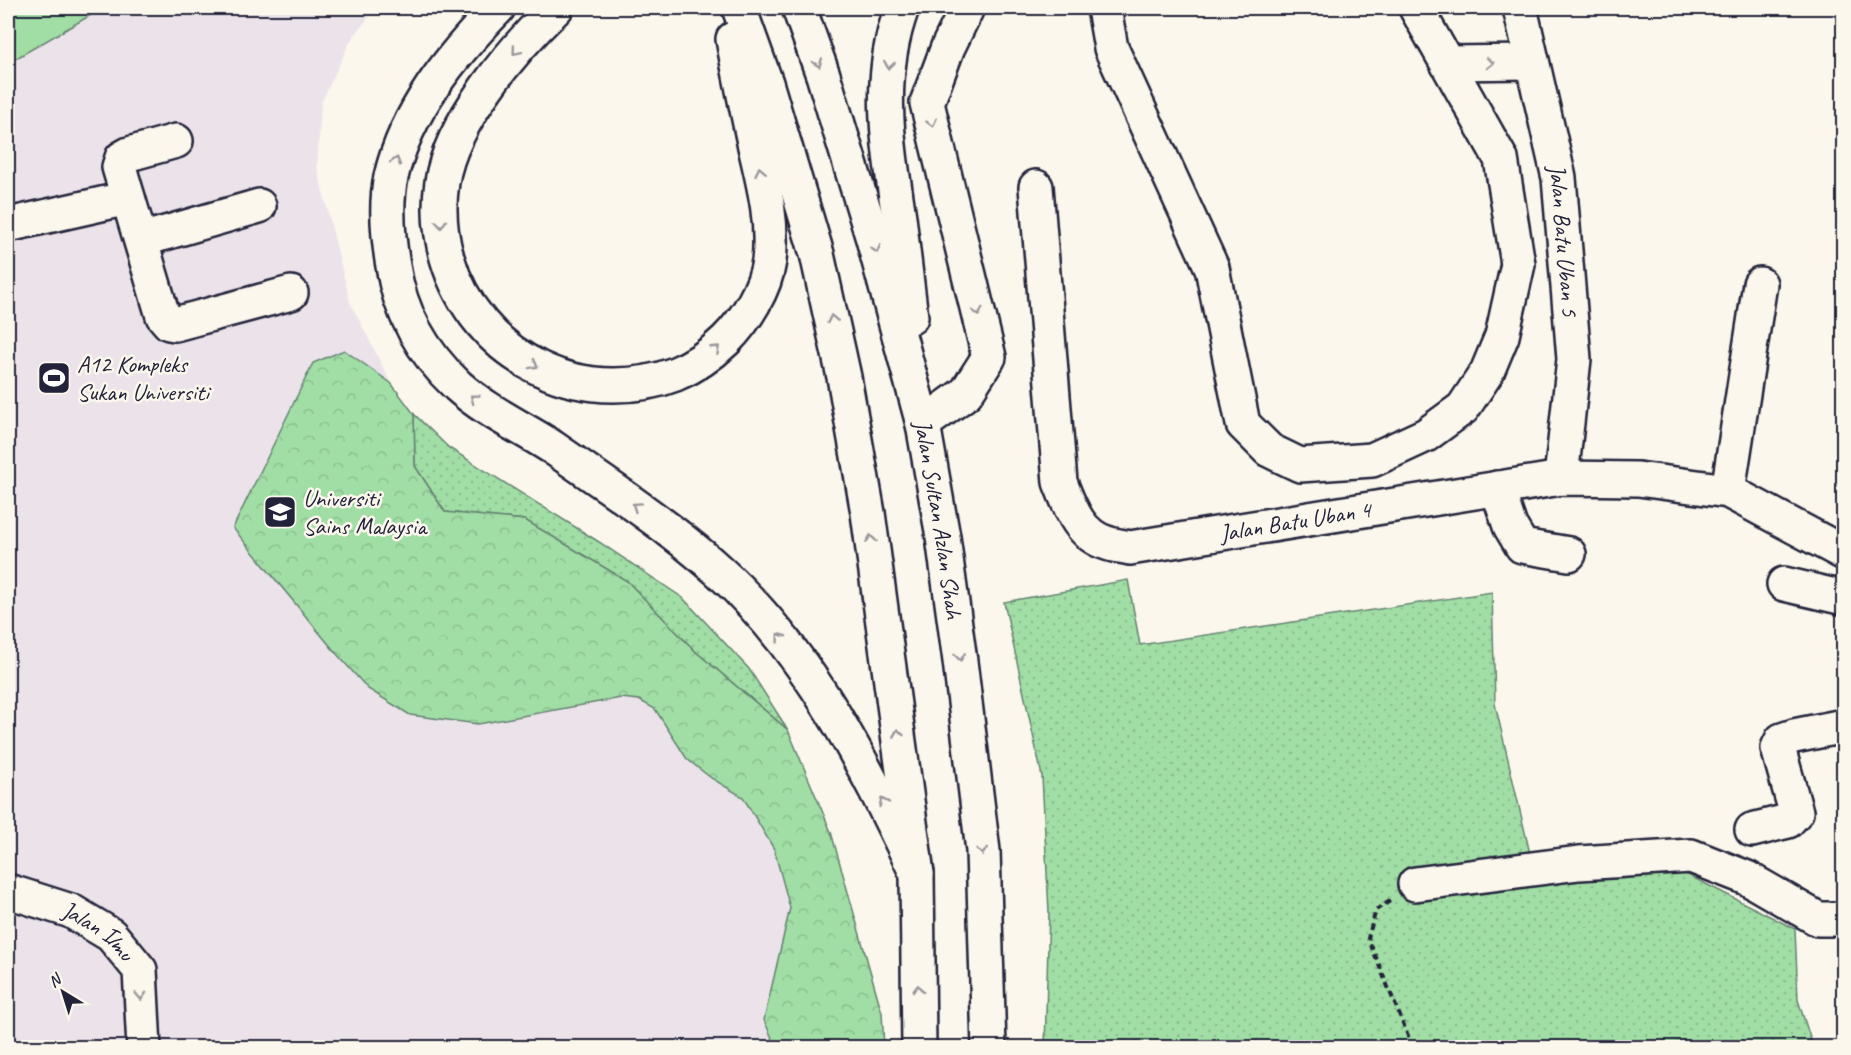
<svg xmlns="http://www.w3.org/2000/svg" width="1851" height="1055" viewBox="0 0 1851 1055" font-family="Caveat,sans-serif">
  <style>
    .built { fill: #ece3ea }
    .grass { fill: url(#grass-dots); stroke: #628070; stroke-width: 1.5 }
    .forest { fill: url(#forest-crowns); stroke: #628070; stroke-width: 1.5 }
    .garden { fill: #a1dea5; stroke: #628070; stroke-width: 1.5 }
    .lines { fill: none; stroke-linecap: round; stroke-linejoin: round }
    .minor-casing { stroke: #22223b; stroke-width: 38 }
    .highway-casing { stroke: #22223b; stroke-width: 38 }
    .path { stroke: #22223b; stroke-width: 4; stroke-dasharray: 6 4.5; stroke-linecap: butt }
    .minor { stroke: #fbf7ec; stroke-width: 33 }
    .highway { stroke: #fbf7ec; stroke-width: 33 }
    .oneway { stroke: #99979c }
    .labels { text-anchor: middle; stroke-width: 5; stroke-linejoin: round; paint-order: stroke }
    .street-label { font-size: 24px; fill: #22223b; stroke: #fbf7ec }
    .poi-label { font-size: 24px; fill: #22223b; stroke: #fbf7ec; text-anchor: start }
  </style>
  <defs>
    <pattern id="grass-dots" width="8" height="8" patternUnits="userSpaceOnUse" patternTransform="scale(1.5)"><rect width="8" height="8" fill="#a1dea5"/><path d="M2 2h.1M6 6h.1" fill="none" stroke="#8abe8f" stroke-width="1.8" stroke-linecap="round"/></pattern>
    <pattern id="forest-crowns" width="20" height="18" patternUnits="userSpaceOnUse" patternTransform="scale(1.5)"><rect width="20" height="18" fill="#a1dea5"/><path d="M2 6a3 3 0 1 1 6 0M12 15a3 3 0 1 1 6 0" fill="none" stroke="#8abe8f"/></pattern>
  </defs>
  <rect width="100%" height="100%" fill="#fbf7ec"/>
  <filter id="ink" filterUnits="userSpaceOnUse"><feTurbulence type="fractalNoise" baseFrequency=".0167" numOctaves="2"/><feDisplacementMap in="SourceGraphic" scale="12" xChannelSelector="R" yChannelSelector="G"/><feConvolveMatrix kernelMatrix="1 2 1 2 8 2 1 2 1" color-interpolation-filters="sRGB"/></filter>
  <g filter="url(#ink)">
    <path class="built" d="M8 8H376L351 40 321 103 317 167 350 302 391 383 414 414 449 448 599 542 683 598 749 669 788 730 831 832 882 1013 884 1047H8Z"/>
    <path class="grass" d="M414 414 449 448 599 542 683 598 749 669 788 730 695 651 627 581 525 520 445 512 415 466Z
      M1128 580 1140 645 1492 592 1495 704 1535 875 1682 872 1795 929 1798 1000 1813 1047H1045L1049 912 1042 776 1004 602Z"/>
    <path class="forest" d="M344 350 391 383 414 414 415 466 445 512 525 520 627 581 695 651 788 730 831 832 882 1013 884 1047H776L764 1020 790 908 774 849 743 797 711 778 687 759 655 709 639 700 621 698 478 724 410 715 368 689 336 653 233 528 313 363Z"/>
    <path class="garden" d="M8 8H103L8 63Z"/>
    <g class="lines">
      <defs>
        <g id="minor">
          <path d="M1106 8 1105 14 1111 48 1212 268 1243 424 1269 450 1300 465 1372 460 1426 435 1463 408 1487 372 1502 336 1518 264 1501 159 1416 8"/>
          <path id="s1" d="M1520 8 1559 178 1574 359 1561 478"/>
          <path d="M1448 63 1532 62"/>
          <path d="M176 141 129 154 122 158 119 167 163 316 169 323 175 324 291 293"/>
          <path id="s2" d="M1036 187 1060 482C1070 507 1079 535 1107 543 1114 546 1122 546 1130 548L1561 478 1638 479 1728 491 1844 553"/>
          <path d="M8 225 128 198"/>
          <path d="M141 240 259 206"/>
          <path d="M923 424 966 393 989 357 927 103 948 47 967 8"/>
          <path d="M1497 488 1510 526 1522 546 1569 554"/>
          <path d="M1728 491 1760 284"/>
          <path d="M1784 584 1844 598"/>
          <path d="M1752 830 1788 821 1796 812 1778 748 1782 740 1794 736 1844 726"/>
          <path d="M1415 884 1579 863 1691 856 1747 878 1818 919H1844"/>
          <path id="s3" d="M8 891 71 911 111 935 140 970 144 1048"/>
        </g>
        <g id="highway">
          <path d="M498 8C453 54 406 111 391 177 385 205 388 237 393 266 400 313 423 353 458 386 486 411 521 427 552 447 574 462 595 477 617 492 652 517 687 542 719 571 811 654 864 764 917 874"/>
          <path d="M556 8C513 49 451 122 442 182 426 287 507 386 614 385 659 385 694 371 726 340 746 320 765 289 769 261 774 219 762 178 753 138 746 105 739 72 733 39"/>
          <path d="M739 8 766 83 817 254 844 377 868 513 917 874 919 1048"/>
          <path id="s4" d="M799 8 823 75 873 239 923 424 943 537 960 661 983 851 989 1048"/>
          <path d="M902 8C876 79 888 144 899 217 903 250 907 284 911 317"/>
        </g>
      </defs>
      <use href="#minor" class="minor-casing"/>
      <use href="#highway" class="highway-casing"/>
      <path class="path" d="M1390 901 1376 910 1368 938 1413 1048"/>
      <use href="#minor" class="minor"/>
      <use href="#highway" class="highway"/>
    </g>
    <defs><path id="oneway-chevron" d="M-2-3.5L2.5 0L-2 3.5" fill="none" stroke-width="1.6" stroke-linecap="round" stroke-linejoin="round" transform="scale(1.5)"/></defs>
    <g class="oneway">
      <use href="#oneway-chevron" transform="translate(516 51) rotate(130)"/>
      <use href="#oneway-chevron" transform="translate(818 63) rotate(71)"/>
      <use href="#oneway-chevron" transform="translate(1490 63) rotate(-1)"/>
      <use href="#oneway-chevron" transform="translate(889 65) rotate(99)"/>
      <use href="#oneway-chevron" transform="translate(932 123) rotate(76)"/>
      <use href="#oneway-chevron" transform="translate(396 161) rotate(-72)"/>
      <use href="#oneway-chevron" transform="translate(760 171) rotate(-102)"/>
      <use href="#oneway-chevron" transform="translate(441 224) rotate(86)"/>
      <use href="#oneway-chevron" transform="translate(876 249) rotate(75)"/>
      <use href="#oneway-chevron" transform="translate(978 312) rotate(76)"/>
      <use href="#oneway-chevron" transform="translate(832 319) rotate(-102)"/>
      <use href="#oneway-chevron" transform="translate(716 349) rotate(-43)"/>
      <use href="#oneway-chevron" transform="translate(534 365) rotate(29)"/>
      <use href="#oneway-chevron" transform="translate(474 398) rotate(-143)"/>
      <use href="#oneway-chevron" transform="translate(636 506) rotate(-145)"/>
      <use href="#oneway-chevron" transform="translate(871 539) rotate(-98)"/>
      <use href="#oneway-chevron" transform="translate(780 637) rotate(-127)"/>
      <use href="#oneway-chevron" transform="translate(960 657) rotate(82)"/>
      <use href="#oneway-chevron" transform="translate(898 733) rotate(-98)"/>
      <use href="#oneway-chevron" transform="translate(883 802) rotate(-116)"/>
      <use href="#oneway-chevron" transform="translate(982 851) rotate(85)"/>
      <use href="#oneway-chevron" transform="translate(918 989) rotate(-91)"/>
      <use href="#oneway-chevron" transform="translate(141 996) rotate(87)"/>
    </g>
  </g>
  <defs>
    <symbol id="stadium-square" viewBox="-11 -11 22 22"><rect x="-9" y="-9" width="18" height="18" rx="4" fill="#22223b" stroke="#fbf7ec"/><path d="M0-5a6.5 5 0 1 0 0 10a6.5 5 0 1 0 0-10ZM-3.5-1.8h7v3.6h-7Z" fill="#fff"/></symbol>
    <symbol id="university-square" viewBox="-11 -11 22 22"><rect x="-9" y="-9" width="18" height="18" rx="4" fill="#22223b" stroke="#fbf7ec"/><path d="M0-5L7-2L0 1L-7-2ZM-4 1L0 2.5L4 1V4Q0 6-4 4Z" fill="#fff"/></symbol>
  </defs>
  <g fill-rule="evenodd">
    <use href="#stadium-square" x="35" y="359" width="38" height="38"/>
    <use href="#university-square" x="261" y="493" width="38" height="38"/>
  </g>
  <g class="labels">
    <g class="street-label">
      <text dy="8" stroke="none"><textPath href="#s1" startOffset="237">Jalan Batu Uban 5</textPath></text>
      <text dy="8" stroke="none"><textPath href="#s4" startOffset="531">Jalan Sultan Azlan Shah</textPath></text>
      <text dy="8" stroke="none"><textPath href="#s2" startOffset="567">Jalan Batu Uban 4</textPath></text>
      <text dy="8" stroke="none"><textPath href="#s3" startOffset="100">Jalan Ilmu</textPath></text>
    </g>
    <g class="poi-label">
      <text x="77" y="372">A12 Kompleks<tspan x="77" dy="28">Sukan Universiti</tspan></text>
      <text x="303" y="506">Universiti<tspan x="303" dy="28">Sains Malaysia</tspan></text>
    </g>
  </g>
  <rect width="1851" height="1055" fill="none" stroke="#fbf7ec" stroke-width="30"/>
  <rect x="15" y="15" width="1821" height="1025" fill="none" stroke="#22223b" stroke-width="2" filter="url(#ink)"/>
  <g transform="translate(63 992) rotate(322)" stroke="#fbf7ec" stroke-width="4.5" paint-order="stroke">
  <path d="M0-4.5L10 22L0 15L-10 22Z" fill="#22223b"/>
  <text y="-9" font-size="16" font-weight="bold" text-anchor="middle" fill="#22223b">N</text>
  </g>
</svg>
